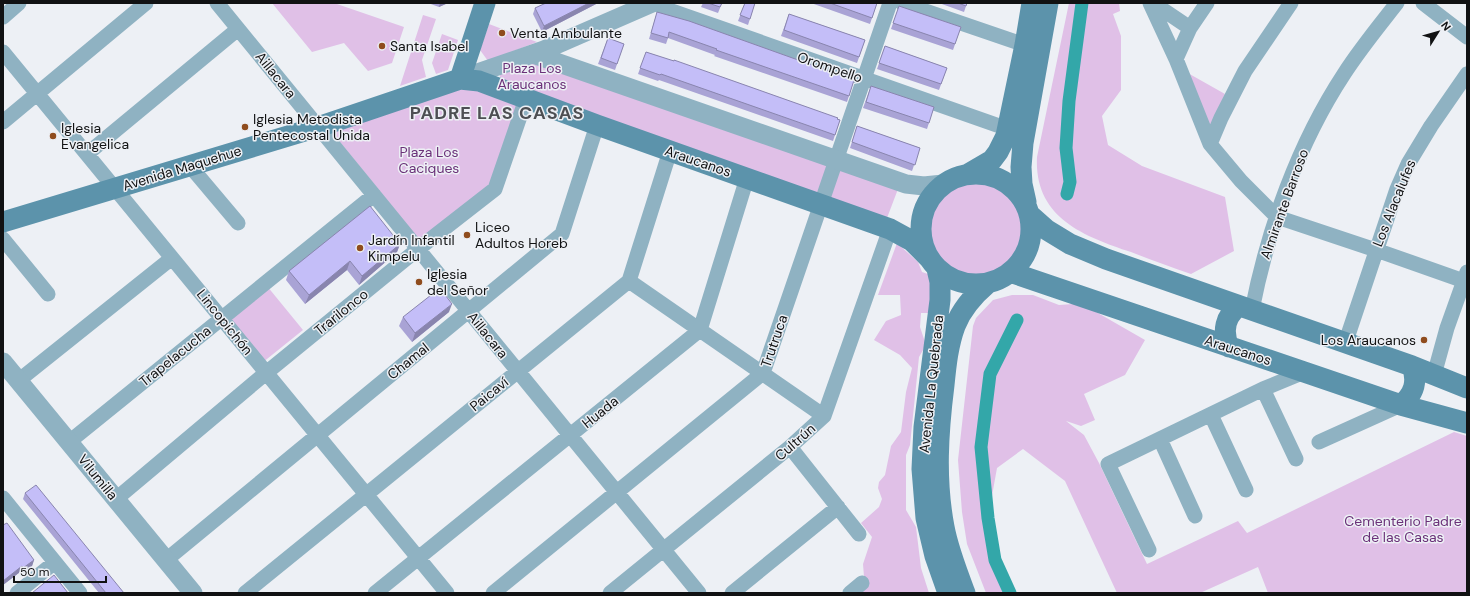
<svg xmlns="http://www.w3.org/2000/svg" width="1470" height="596" viewBox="0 0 1470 596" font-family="'DM Sans',sans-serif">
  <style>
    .green { fill: #e0c0e7 }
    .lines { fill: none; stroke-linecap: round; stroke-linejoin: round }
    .canal { stroke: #33a7a9; stroke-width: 13 }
    .minor { stroke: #8fb2c2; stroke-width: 15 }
    .tertiary { stroke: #8fb2c2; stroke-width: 19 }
    .secondary { stroke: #5c93ab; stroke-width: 21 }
    .wall { fill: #a9a3d5 }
    .shaded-wall { fill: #8985ae }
    .building { fill: #c4bef8; stroke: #8985ae }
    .poi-dot { fill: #8f4c1d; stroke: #edf0f5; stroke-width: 1.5 }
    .labels { text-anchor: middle; stroke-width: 3; stroke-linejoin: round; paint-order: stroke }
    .poi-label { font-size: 14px; fill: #111213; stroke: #edf0f5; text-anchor: start }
    .street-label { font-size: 14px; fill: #111213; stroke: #edf0f5 }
    .park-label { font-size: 14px; fill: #6b3179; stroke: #edf0f5 }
    .district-label { font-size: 18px; font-weight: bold; letter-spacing: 1px; fill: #4d4f53; stroke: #edf0f5 }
  </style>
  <rect width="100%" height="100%" fill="#edf0f5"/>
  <path class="green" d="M272 3H334L404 27 392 63 368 71 344 43 312 52Z
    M1069 3H1119L1120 11 1113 14 1121 36V90L1102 116 1108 145 1142 166 1225 197 1234 251 1191 274C1171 267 1151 260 1131 252 1083 236 1034 217 1037 157Z
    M423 15 436 19 422 60 426 77 400 86Z
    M489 24 537 42 488 61 480 50Z
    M442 34 458 40 448 70 436 74 432 63Z
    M528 58 898 189 887 218 500 83V68Z
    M1186 72 1225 94 1209 129Z
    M464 85 518 102 490 184 420 241 331 131Z
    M926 229a50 50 0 1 1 100 0a50 50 0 1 1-100 0Z
    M897 243 918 262 922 272 931 275 934 313H921L920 327 926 345 919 357 910 445 906 455V510L916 527 921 568 929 593H861L865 589 863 564 872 537 861 523 879 507 882 499 878 488 879 482 885 475 891 446 901 432 906 392 912 368 900 355 874 340 886 321 901 315 900 295H878Z
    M267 286 303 330 262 363 226 319Z
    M1012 295H1033L1059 305 1073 304 1084 305 1145 340 1125 375 1084 394 1095 420 1081 426 1066 421 1084 435 1099 463 1147 564 1238 521 1247 533 1454 432 1467 436V593H1268L1258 567 1200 593H1117L1065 481 1023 449 997 468 988 518 995 560 1010 593H986L967 544 962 512 958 460 973 326 976 318 993 300Z"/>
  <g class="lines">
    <path class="canal" d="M1067 194 1070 182 1066 148 1069 101 1082 3
      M1010 593 995 560 988 518 981 447 990 374 1017 320"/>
    <path class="minor" d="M217 3 699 593
      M654 3 672 11 1008 129
      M902 3 1025 45
      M1150 3 1176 59 1210 144 1241 181 1277 217 1376 250 1464 281
      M1153 3 1190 28
      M1423 3 1467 37
      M3 17 19 3
      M3 52 447 593
      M1176 59 1190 28 1207 3
      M3 122 146 3
      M1210 144 1221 118 1245 71 1291 3
      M87 154 238 29
      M190 166 238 223
      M3 239 48 294
      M629 281 824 416
      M1252 310C1268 229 1298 144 1344 74 1360 49 1379 26 1397 3
      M1345 344 1397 189 1408 164 1431 126 1467 74
      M1434 375 1447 328 1467 272
      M18 381 172 258
      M1263 389 1296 459
      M1211 415 1246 490
      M1160 439 1195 516
      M69 442 374 195
      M1319 442 1401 405
      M790 447 859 534
      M3 498 80 593
      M116 499 266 373 418 249 495 189 526 99
      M1149 550 1108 464 1263 389 1304 372
      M166 560 562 234 597 125
      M17 593 55 562
      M245 593 629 281 670 151
      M375 593 700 330 747 178
      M493 593 763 373 890 3
      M610 593 790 447 824 416 890 229
      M732 593 838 507
      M850 593 862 583"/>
    <path class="tertiary" d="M533 54 906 184 924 186 943 184
      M460 79 544 50 652 3
      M3 362 193 593"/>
    <path class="secondary" d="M460 79 485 3
      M921 229a55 55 0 1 1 110 0a55 55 0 1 1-110 0Z
      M968 174 992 160 998 152 1006 136 1025 45 1032 3
      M1026 202 1022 184 1021 167 1023 143 1048 3
      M1029 214 1047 230 1070 244 1106 259 1412 366 1467 388
      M3 222 318 127 460 79 479 81 597 125 890 229 912 241 929 258
      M937 269 940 282V300L924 427 922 469 926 518 935 556 948 593
      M1010 272 1401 405 1467 423
      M1229 347C1222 331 1225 316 1239 306
      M1401 405C1414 394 1418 382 1412 366
      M965 593C957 572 948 549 944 527 935 479 938 433 944 385 946 365 948 345 955 326 962 308 974 295 988 283"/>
  </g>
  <path class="wall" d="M428 3H448L439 7Z
    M546 3H598L542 32 533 14 535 8Z
    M703 3H722L718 13 701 7Z
    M745 3H755L748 25 738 21Z
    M811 3H877L870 24Z
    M939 3H967L964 12Z
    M899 6 961 27 953 50 891 29Z
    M657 12 854 80 847 102 714 56 715 55 668 38 666 44 649 39Z
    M789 14 865 40 857 63 781 36Z
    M608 38 624 44 615 70 598 64Z
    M885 46 947 68 939 90 877 69Z
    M646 52 840 120 833 141 659 80 658 81 638 74Z
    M871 86 934 107 927 129 863 108Z
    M857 126 920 148 912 171 850 148Z
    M400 244 397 252 359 285 347 270 305 304 286 280 289 271Z
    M449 312 412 342 399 326 403 317Z
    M25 493 124 593H99L23 499Z
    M3 525 34 560 32 566 21 574 20 572 3 585Z"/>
  <path class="shaded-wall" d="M440 3H448L439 7Z
    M589 3H598L542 32 544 26Z
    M400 244 397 252 359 285 362 276Z
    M350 261 347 270 305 304 309 295Z
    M452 304 449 312 412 342 415 333Z
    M34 560 32 566 21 574 23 568Z
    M22 566 20 572 3 585V581Z"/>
  <path class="building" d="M546 3H589L544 26 535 8Z
    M708 3H722L720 7Z
    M745 3H755L750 19 740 15Z
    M830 3H877L872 18Z
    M958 3H967L966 6Z
    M899 6 961 27 955 44 893 23Z
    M657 12 689 21 854 80 849 96 716 50 717 49 669 32 668 38 651 33Z
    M789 14 865 40 859 57 784 30Z
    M608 38 624 44 617 64 601 58Z
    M885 46 947 68 941 84 879 63Z
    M646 52 674 61V60L838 118 837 119 840 120 835 135 661 74 660 75 640 68Z
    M871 86 934 107 929 123 866 102Z
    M857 126 920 148 915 165 852 142Z
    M370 206 400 244 362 276 350 261 309 295 289 271Z
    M440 288 452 304 415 333 403 317Z
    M36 485 124 593H106L25 493Z
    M7 523 34 560 23 568 22 566 3 581V525Z
    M54 575 68 593H32Z"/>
  <g class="poi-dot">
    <circle cx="502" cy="33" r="4"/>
    <circle cx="382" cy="46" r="4"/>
    <circle cx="245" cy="127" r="4"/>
    <circle cx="53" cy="136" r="4"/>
    <circle cx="467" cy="235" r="4"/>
    <circle cx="360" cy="248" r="4"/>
    <circle cx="419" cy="282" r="4"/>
    <circle cx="1424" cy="340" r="4"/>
  </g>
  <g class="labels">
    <g class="poi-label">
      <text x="510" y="38">Venta Ambulante</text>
      <text x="390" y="51">Santa Isabel</text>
      <text x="253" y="124">Iglesia Metodista<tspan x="253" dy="16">Pentecostal Unida</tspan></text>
      <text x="61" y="133">Iglesia<tspan x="61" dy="16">Evangelica</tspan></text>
      <text x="475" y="232">Liceo<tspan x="475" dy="16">Adultos Horeb</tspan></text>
      <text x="368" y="245">Jardín Infantil<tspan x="368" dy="16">Kimpelu</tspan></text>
      <text x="427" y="279">Iglesia<tspan x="427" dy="16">del Señor</tspan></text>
      <text x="1416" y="345" text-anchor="end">Los Araucanos</text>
    </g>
    <g class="street-label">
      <text transform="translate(830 67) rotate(19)" y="5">Orompello</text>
      <text transform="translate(276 75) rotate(51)" y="5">Aillacara</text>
      <text transform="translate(698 161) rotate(19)" y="5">Araucanos</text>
      <text transform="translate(182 168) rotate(-17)" y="5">Avenida Maquehue</text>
      <text transform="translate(1394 203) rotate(-68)" y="5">Los Alacalufes</text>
      <text transform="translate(1284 204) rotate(-70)" y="5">Almirante Barroso</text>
      <text transform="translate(341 312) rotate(-39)" y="5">Trarilonco</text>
      <text transform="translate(225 322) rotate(51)" y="5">Lincopichón</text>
      <text transform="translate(488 335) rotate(51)" y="5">Aillacara</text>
      <text transform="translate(774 341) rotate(-71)" y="5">Trutruca</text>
      <text transform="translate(1238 350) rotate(18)" y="5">Araucanos</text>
      <text transform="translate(175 356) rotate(-39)" y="5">Trapelacucha</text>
      <text transform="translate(408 361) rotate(-39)" y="5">Chamal</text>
      <text transform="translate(931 384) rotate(-84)" y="5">Avenida La Quebrada</text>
      <text transform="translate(489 394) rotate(-39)" y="5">Paicaví</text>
      <text transform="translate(600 412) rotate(-39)" y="5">Huada</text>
      <text transform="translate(795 442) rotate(-41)" y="5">Cultrún</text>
      <text transform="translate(98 477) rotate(51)" y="5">Vilumilla</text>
    </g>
    <g class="park-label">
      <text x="532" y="73">Plaza Los<tspan x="532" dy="16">Araucanos</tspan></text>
      <text x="429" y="157">Plaza Los<tspan x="429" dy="16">Caciques</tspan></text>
      <text x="1403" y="526">Cementerio Padre<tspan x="1403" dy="16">de las Casas</tspan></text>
    </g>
    <g class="district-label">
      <text x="497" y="119">PADRE LAS CASAS</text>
    </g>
  </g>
  <rect width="1470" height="596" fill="none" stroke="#111213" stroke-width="8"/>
  <g transform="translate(1438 32) rotate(53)" stroke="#edf0f5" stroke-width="3" paint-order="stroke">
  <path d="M0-3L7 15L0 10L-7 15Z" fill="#111213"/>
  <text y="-6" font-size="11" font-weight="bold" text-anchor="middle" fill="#111213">N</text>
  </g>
  <path d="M14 576v6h92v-6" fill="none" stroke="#111213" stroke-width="2"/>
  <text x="20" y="576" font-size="12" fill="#111213" stroke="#edf0f5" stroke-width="3" paint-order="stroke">50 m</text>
</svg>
